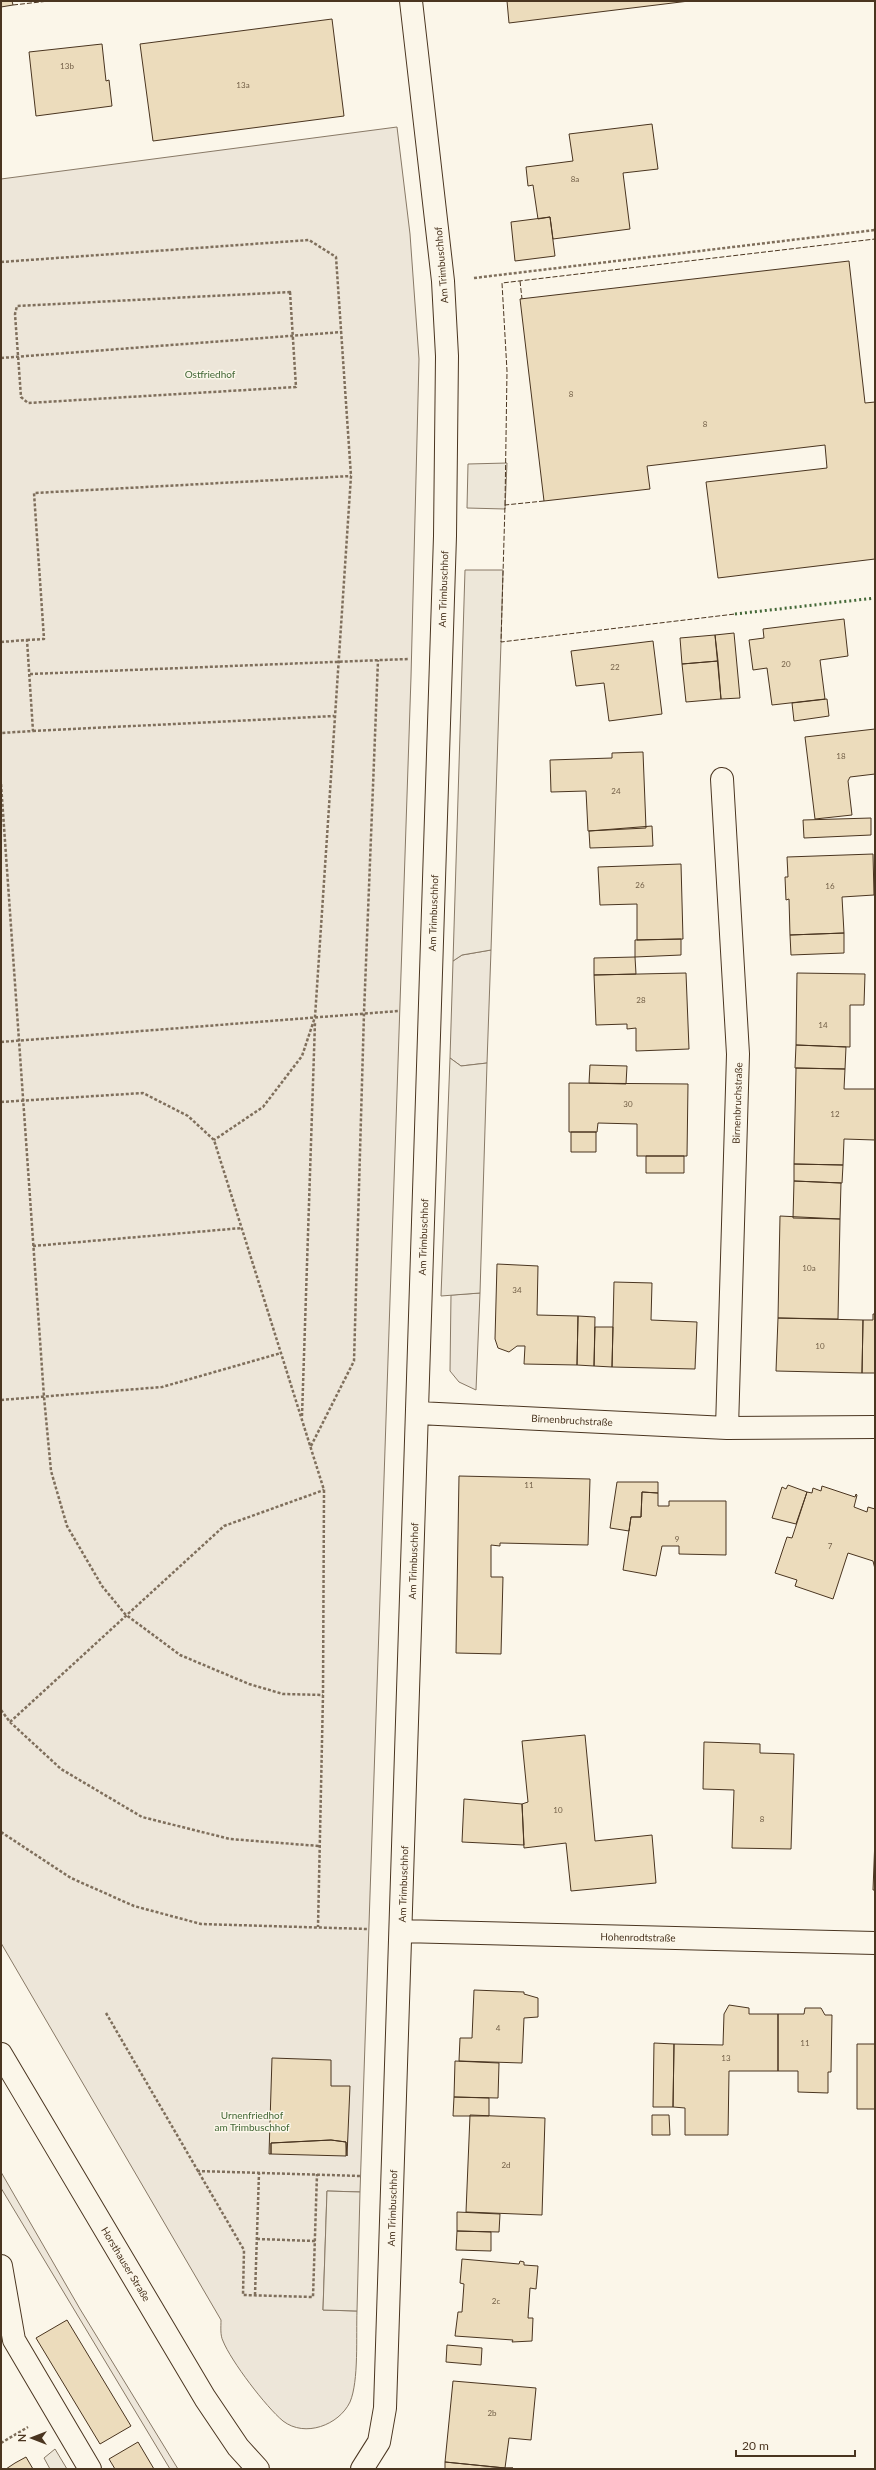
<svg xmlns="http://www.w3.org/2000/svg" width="876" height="2470" viewBox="0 0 876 2470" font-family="Lato,sans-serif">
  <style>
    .green { fill: #ede6d9; stroke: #887966 }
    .parking { fill: #ede7d9; stroke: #887966 }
    .building { fill: #ecdcbc; stroke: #4a3520 }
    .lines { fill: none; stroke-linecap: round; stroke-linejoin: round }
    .street-casing { stroke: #4a3520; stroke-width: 24 }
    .secondary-casing { stroke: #4a3520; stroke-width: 24 }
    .path { stroke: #7f6f5c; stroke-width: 2.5; stroke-dasharray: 3 2; stroke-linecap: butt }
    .street { stroke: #fbf6e9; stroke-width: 22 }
    .secondary { stroke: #fbf6e9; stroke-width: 22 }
    .hedge { stroke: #436837; stroke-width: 3; stroke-dasharray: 2 3; stroke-linecap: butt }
    .fence { stroke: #4a3520; stroke-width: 1; stroke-dasharray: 5 2; stroke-linecap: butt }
    .labels { text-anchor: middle; stroke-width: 3; stroke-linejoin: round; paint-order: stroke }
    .number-label { font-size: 8px; fill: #725f47 }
    .street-label { font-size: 10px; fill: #4a3520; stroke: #fbf6e9 }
    .park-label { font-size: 10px; fill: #436837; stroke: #fbf6e9 }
  </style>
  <rect width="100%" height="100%" fill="#fbf6e9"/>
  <path class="green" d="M397 127 410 234 419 359 411 677 360 2192 327 2191 323 2310 357 2311C356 2335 359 2381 350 2402 339 2425 305 2438 283 2421 266 2407 231 2361 223 2341 220 2335 221 2327 221 2320L1 1943V179Z
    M491 950 487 1063 461 1066 450 1058 453 961 462 955Z
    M480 1293 476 1390 459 1382 450 1371 451 1295Z
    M1 2172 80 2309 178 2469H170L1 2188Z"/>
  <path class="parking" d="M507 463 505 509 467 508 468 464Z
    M465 570H503L501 642 491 950 462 955 453 961Z
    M450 1058 461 1066 487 1063 480 1293 441 1296Z
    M327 2191 360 2192 357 2311 323 2310Z
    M55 2449 67 2469H50L44 2458Z"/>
  <path class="building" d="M1 1H12L13 5 1 7Z
    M507 1H689L509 23Z
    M332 19 344 116 153 141 140 44Z
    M102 44 106 81 109 80 112 106 36 116 29 52Z
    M652 124 658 169 623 173 630 229 553 239 550 217 538 219 533 185 528 186 526 167 573 161 569 134Z
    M550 217 555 256 515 261 511 222Z
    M849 261 865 403 875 402V559L718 578 706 482 827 468 825 445 647 466 650 489 544 501 520 299Z
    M844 619 848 656 820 660 825 699 772 705 767 668 753 670 749 640 764 638 763 629Z
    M734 633 740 698 721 699 715 635Z
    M715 635 718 661 682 664 680 638Z
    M653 641 662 714 609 721 604 683 576 686 571 651Z
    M718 661 721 699 686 702 682 664Z
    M827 699 829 716 794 721 792 703Z
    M875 729V774L850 777 848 781 852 815 815 819 805 737Z
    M643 752 646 828 588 831 586 791 551 792 550 760 612 758V753Z
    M871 818V835L804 838 803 820Z
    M652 826 653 846 590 848 589 831Z
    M873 854 874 895 842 897 844 933 790 935 789 899 786 900 785 877H788L787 857Z
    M681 864 683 939 637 940V904L600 905 598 867Z
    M844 933V953L791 955 790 935Z
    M681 939V955L635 957V940Z
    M635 957 636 974 594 975V958Z
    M686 973 689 1049 636 1051V1028L627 1029V1024L596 1025 594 975Z
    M797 973 865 974 864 1005H850V1047L796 1045Z
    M796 1045 846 1047 845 1069 795 1068Z
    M590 1065 627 1066 626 1084 589 1083Z
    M796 1068 845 1069 844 1089H875V1140L844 1139 843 1165 794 1164Z
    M569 1083 688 1084 687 1156H637V1124L598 1123 597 1132H569Z
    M571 1132H596V1152H571Z
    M646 1156H684V1173H646Z
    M794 1164 843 1165 842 1183 794 1181Z
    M794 1181 841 1183 840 1219 793 1218Z
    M780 1216 840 1219 838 1319 778 1318Z
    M497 1264 538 1266 537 1315 578 1316 577 1365 524 1364 525 1346H517L509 1352 498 1348 495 1339Z
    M614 1282 652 1283 651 1320 697 1322 695 1369 612 1367Z
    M873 1314H875V1373H862L863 1320H873Z
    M578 1316 595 1317 594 1366 577 1365Z
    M778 1318 863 1320 862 1373 776 1371Z
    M595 1327H613L612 1367 594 1366Z
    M459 1476 590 1479 588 1545 500 1543V1546L491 1545V1577H503L501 1654 456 1653Z
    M617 1482H658V1493L642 1492 641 1517H631L629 1531 610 1528Z
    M788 1485 807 1492 796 1524 772 1518 782 1487 786 1489Z
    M822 1486 855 1497 856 1494 857 1495 854 1507 867 1512 868 1507 875 1509V1569L873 1561 848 1553 833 1599 795 1586 797 1580 775 1573 787 1537 792 1538 807 1492 812 1493 813 1488 821 1491Z
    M642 1492 658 1493V1506H669V1501H726V1555L679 1554V1546H662L656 1576 623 1570 631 1517H641Z
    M585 1735 595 1841 652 1835 656 1883 571 1891 566 1843 524 1848 522 1804 528 1802 522 1741Z
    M704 1742 760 1744V1753L794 1754 791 1849 732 1848 734 1790 703 1789Z
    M464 1799 522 1804 524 1845 462 1842Z
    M875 1838V1890H873Z
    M474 1990 524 1992V1994L538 1998V2017L524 2018 522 2063 459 2061 460 2038H472Z
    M729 2005 749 2008V2014H778V2071H729L728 2135H685V2108L673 2107 674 2044 723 2045 724 2014Z
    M805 2008H821L825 2015H832L831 2072H828V2093L798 2092V2071H778V2014H804Z
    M654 2043 674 2044 673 2107H653Z
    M857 2044H875V2109H857Z
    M272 2058 331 2060V2086H350L347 2156 346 2142 331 2140 271 2143V2154H269Z
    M455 2061 499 2063 498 2098 454 2097Z
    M454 2097 489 2098V2116H453Z
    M470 2115 545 2118 542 2215 466 2212Z
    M652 2115H669L670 2135H652Z
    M331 2140 346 2142V2156L271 2154V2143Z
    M457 2212 500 2214 499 2232 457 2231Z
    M457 2231 491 2232V2251L456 2250Z
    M462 2259 519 2264 520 2261 524 2262V2265L538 2266 536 2289 530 2288 528 2318H533L532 2341 512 2342 513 2340 455 2336 458 2312H462L464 2284 460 2283Z
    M67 2320 131 2426 100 2444 36 2338Z
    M447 2345 482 2348 481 2365 446 2362Z
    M453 2381 536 2388 531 2440 509 2438 505 2468 445 2462Z
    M138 2442 154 2469H115L109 2459Z
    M26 2457 33 2469H6L15 2463Z
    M445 2462 505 2468H513L445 2469Z"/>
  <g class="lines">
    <defs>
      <path id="street" d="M722 779 738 1054 727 1428
        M418 1413 727 1428 875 1427
        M401 1931 875 1943
        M1 2266 14 2340 90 2469
        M362 2469 379 2442 385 2408 445 536 447 356 443 281 411 1"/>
      <path id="secondary" d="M1 2054 205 2398 238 2447 258 2469"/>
    </defs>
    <use href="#street" class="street-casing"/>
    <use href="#secondary" class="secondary-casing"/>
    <path class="path" d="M1 262 309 240 336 257 351 476 315 1017 302 1056 263 1107 214 1140
      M474 278 875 230
      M290 292 296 387 28 403 21 397 15 314 17 306Z
      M1 358 342 332
      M27 640 44 639 34 493 351 476
      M1 642 27 640 33 731 1 733
      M30 674 408 659
      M33 731 334 716
      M1 784 44 1397 51 1471 67 1526 102 1586 125 1614 180 1655 249 1684 283 1694 323 1695
      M1 1042 398 1011
      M1 1102 143 1093 188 1116 214 1140 324 1490 323 1695 318 1927
      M33 1246 242 1228
      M1 1400 162 1387 281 1353
      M302 1416 315 1022
      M311 1446 354 1361 364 1013 378 660
      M1 1710 10 1722 224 1526 324 1490
      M10 1722 61 1769 142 1817 230 1839 319 1846
      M1 1832 71 1878 134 1906 201 1924 368 1929
      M106 2013 244 2250 243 2295 313 2297 317 2174
      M197 2171 361 2176
      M257 2239 315 2241
      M255 2295 259 2173
      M1 2443 28 2427"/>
    <use href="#street" class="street"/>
    <use href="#secondary" class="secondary"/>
    <path class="hedge" d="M735 614 875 598"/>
    <path class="fence" d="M13 5 49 1
      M520 281 522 299
      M544 501 505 505 501 642 735 614
      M505 505 507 371 502 283 875 239"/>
  </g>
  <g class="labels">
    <g class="number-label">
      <text x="67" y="69">13b</text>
      <text x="243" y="88">13a</text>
      <text x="575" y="182">8a</text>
      <text x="571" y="397">8</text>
      <text x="705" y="427">8</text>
      <text x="786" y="667">20</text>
      <text x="615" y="670">22</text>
      <text x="841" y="759">18</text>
      <text x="616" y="794">24</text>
      <text x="640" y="888">26</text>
      <text x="830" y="889">16</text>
      <text x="641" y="1003">28</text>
      <text x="823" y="1028">14</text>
      <text x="628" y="1107">30</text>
      <text x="835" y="1117">12</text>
      <text x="809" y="1271">10a</text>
      <text x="517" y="1293">34</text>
      <text x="820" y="1349">10</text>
      <text x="529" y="1488">11</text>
      <text x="677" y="1542">9</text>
      <text x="830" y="1549">7</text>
      <text x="558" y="1813">10</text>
      <text x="762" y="1822">8</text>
      <text x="498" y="2031">4</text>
      <text x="805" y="2046">11</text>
      <text x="726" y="2061">13</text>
      <text x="506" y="2168">2d</text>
      <text x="496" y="2304">2c</text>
      <text x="492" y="2416">2b</text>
    </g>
    <g class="street-label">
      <text transform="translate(441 265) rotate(-95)" y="4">Am Trimbuschhof</text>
      <text transform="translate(443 589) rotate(-88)" y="4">Am Trimbuschhof</text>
      <text transform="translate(433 913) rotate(-88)" y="4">Am Trimbuschhof</text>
      <text transform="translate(737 1103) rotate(-88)" y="4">Birnenbruchstraße</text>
      <text transform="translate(423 1237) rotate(-88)" y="4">Am Trimbuschhof</text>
      <text transform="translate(572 1420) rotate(3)" y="4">Birnenbruchstraße</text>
      <text transform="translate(413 1561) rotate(-88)" y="4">Am Trimbuschhof</text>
      <text transform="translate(403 1884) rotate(-88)" y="4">Am Trimbuschhof</text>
      <text transform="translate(638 1937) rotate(1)" y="4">Hohenrodtstraße</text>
      <text transform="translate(392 2208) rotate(-88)" y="4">Am Trimbuschhof</text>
      <text transform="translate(126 2264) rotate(59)" y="4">Horsthauser Straße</text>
    </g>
    <g class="park-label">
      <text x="210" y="378">Ostfriedhof</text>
      <text x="252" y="2119">Urnenfriedhof<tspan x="252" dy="12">am Trimbuschhof</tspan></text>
    </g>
  </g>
  <rect width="876" height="2470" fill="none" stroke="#4a3520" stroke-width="4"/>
  <g transform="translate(32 2438) rotate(270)" stroke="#fbf6e9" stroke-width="3" paint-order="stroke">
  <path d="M0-3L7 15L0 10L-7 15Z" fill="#4a3520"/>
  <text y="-6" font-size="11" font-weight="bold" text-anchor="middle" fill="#4a3520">N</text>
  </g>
  <path d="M736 2450v6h119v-6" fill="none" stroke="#4a3520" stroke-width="2"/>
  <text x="742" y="2450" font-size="12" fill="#4a3520" stroke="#fbf6e9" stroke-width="3" paint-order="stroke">20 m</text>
</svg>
